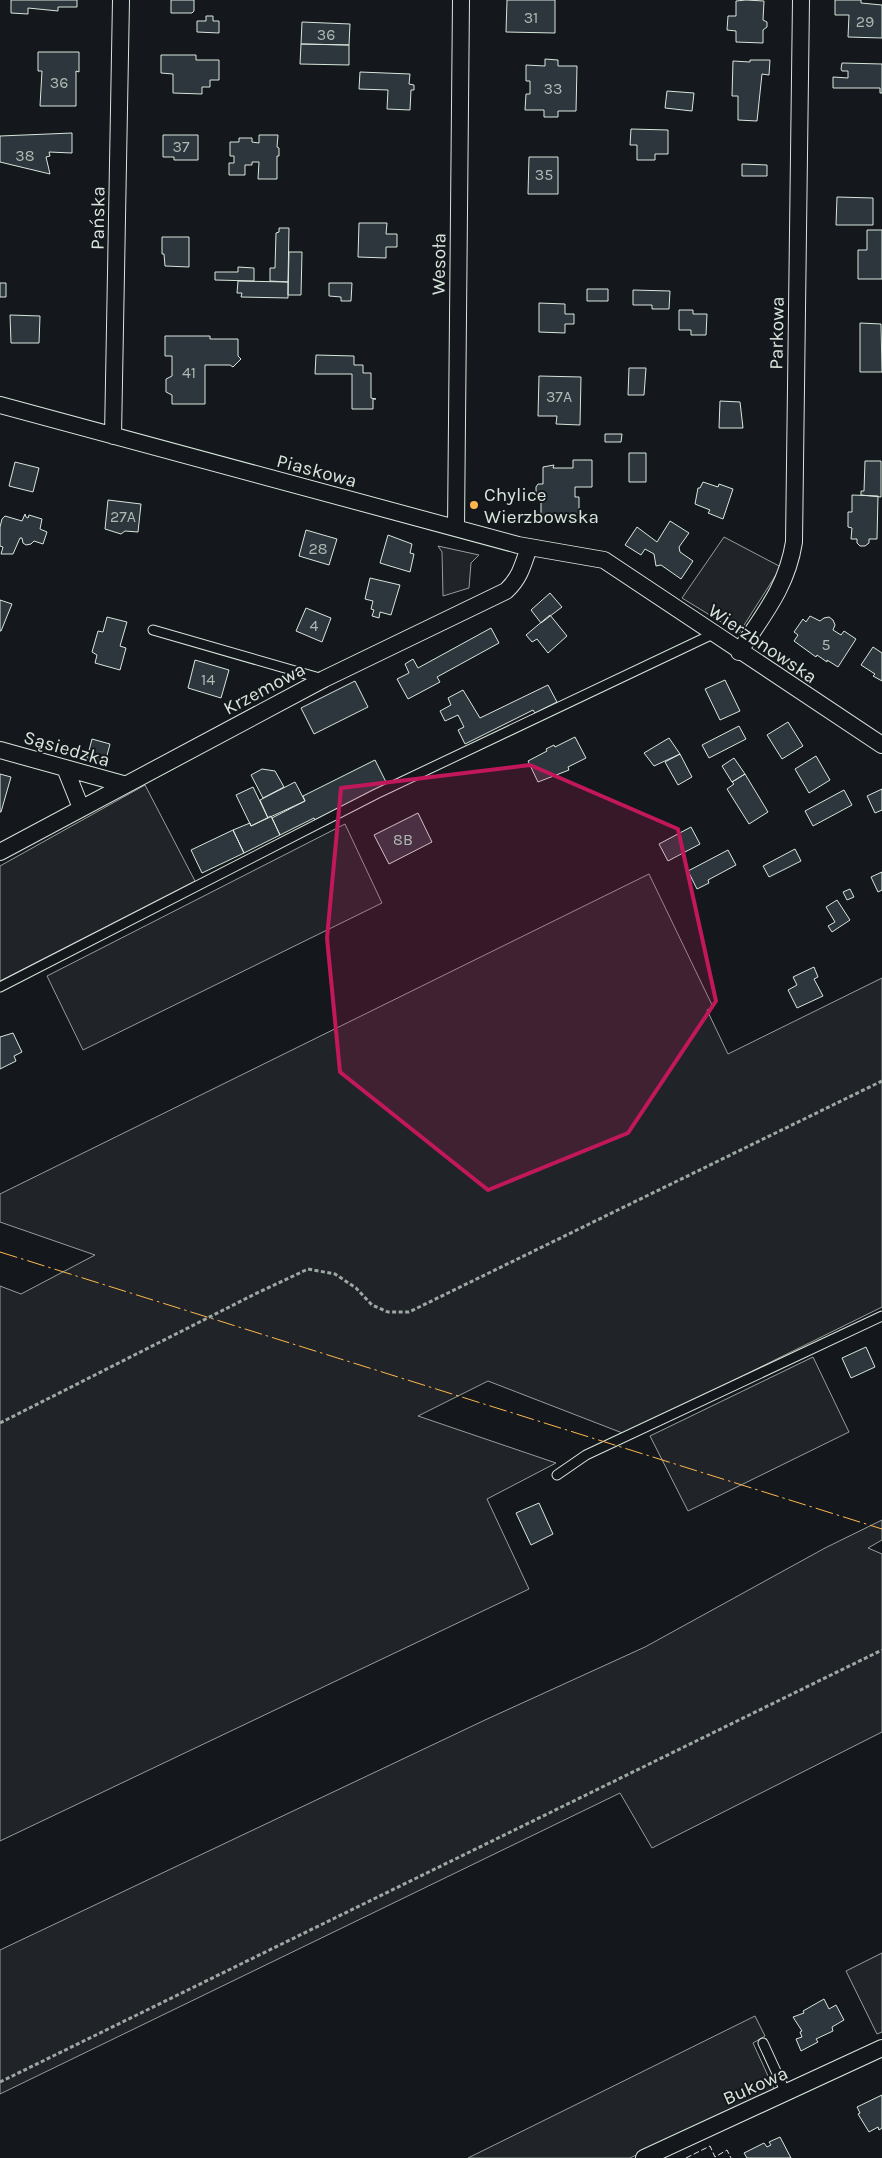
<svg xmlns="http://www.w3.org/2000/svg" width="882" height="2158" viewBox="0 0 882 2158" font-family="Karla,sans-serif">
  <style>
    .green { fill: #202428; stroke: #939e99 }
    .building { fill: #2c363c; stroke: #d8e6dc }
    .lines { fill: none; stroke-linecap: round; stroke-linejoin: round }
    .service-casing { stroke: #d8e6dc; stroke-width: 11 }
    .minor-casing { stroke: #d8e6dc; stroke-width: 18 }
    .path { stroke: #9da8a2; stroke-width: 3; stroke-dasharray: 4 2.5; stroke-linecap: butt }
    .service { stroke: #14181c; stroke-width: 9 }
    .minor { stroke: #14181c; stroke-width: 16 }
    .fence { stroke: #d8e6dc; stroke-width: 1; stroke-dasharray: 6 2.5; stroke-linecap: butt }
    .power { stroke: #ffb74d; stroke-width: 1; stroke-dasharray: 18 4 2.5 4; stroke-linecap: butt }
    .marked { fill: #c2185b; fill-opacity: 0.2; stroke: #c2185b; stroke-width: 4; stroke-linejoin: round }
    .poi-dot { fill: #ffb74d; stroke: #14181c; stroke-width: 2 }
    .labels { text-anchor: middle; stroke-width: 4; stroke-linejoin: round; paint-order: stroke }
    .number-label { font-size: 16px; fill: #adbab4 }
    .street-label { font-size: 19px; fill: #d8e6dc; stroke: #14181c }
    .poi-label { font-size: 19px; fill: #d8e6dc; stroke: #14181c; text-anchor: start }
  </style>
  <rect width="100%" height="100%" fill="#14181c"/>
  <path class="green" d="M724 537 781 567 739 633 682 598Z
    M438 546 479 555 471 563 469 588 443 596 442 552Z
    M145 785 195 881 0 981V866Z
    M345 824 382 903 83 1050 47 976Z
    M649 874 713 1007 707 1010 728 1054 882 978V1307L625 1434 488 1381 418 1416 556 1463 487 1499 529 1589 0 1841V1286L21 1294 95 1255 0 1222V1194Z
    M813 1357 849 1432 688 1511 650 1436Z
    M882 1520V1540L868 1548 882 1554V1732L652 1848 620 1793 0 2094V1950L485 1720 645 1647 825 1548Z
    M882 1953V2032L877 2034 846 1971Z
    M755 2016 765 2036 753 2043 774 2089 630 2158H468Z"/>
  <path class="building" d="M11 0H77V7H58V11L28 8V14L11 13Z
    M171 0H194V11L192 13H171Z
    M507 0H555V33L506 32Z
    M746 0 764 1 763 20 767 22V27L763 30V43L736 42V31L727 30 728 16H736V1Z
    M835 0H861V3L882 5V38L848 37 849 15H835Z
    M206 16H213V21H219V33L197 32V21H206Z
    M302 22 350 24 349 45 301 44Z
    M301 44 349 45V65L300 64Z
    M38 52H79V72L76 71V106H40L42 71H38Z
    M161 55H196V60H219V80H210V87H202V94L173 93V74L161 73Z
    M545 59 558 60V66H577L576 111H558V117H544V110H525L526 94H530V81H526V65L545 66Z
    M750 60H770L769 75 762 74 757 121 738 120V96H732L733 61 750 62Z
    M842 63 882 64V93H880V88H833V77L848 78V71H842L841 69Z
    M360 72 410 74 409 84 414 85V90H411L410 110 387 109 388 90 359 89Z
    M667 91 694 93 692 111 665 108Z
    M631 129 668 130V154H655V160H637V145H630Z
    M72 133V153L49 152 50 156 46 157 50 174 0 162V136Z
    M163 135H198V160H174V157H163Z
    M259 135H278L277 147 279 148V156H277V179H258L259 162H252V165H245V175H229V163H234V156H230V142H239V138H252V142L259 143Z
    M529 157H558V194H528Z
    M742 164 767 165V176H742Z
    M837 197 873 198V225H836Z
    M359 223H387L386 234H397V247H386V258L358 257Z
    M279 228H289L288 282 270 281V268H275L276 233 279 232Z
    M867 230H882V279H858V250H867Z
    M162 237H189V267L165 266 164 254H162Z
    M289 252H302L301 295H288Z
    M238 267 254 268V281L215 280V272H238Z
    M238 281 288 282V298L241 297 242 293H237Z
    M0 283H6V297H0Z
    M329 283H352L351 301H341V297L329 296Z
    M587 289H608V301H587Z
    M633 290 670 291 669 309H652V305H633Z
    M539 303 565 304V314H574V324H565V333L539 332Z
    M679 310H693V314H707L706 335H691V330H679Z
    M10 315 40 316 39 343H11Z
    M860 323 881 324 882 372H860Z
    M165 336H210V339H238V356L241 359 233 367 230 365H205V404H172V395L166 392V379L172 376V356H165Z
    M316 355 354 356V365H363V373H371V398L376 399H373V409H352V374H315Z
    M629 368H646L644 395H628Z
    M539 376 581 377 580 425 556 424 557 416H538Z
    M720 401 740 402 743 428H719Z
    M605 434H622L621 442H605Z
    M629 453H646V482H629Z
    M573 460H592V487H575V497H579V519L564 518V515H551V517L541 515V496L536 493V487L538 484H543V467L554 465 553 468H573Z
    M865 461H881V497L861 495V491H864Z
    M15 462 39 468 33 492 9 486Z
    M703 482 718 487 719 484 733 489 723 519 708 513 710 510 695 504 698 488H700Z
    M852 495 878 496 877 539H869V543L865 546H860L857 543V539H851L852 528 848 527V512H852Z
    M108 500 141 504 138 532 125 531 121 534 105 529Z
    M25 514 26 517 28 518 29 515 42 519 40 529 47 532 43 544 34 541 31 544 26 545 23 543 22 538H20L13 554H1L3 547 0 546V527L2 519 5 516 22 521Z
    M670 521 689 533 679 547 680 552 693 561 681 579 661 565 656 566 654 554 645 549 641 555 625 545 637 527 657 542Z
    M306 530 337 539 329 565 299 556Z
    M388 535 412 544 410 553 414 554 410 572 380 563Z
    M370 578 400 585 391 615 380 612 379 618 372 616 374 610 371 609 373 601 365 599Z
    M550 593 562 607 541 623 531 610Z
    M0 600 12 604 1 631H0Z
    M306 608 331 618 322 642 296 631Z
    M550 615 567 636 548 653 537 639 532 642 526 635Z
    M810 616 820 621 824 618 829 617 833 620 835 625 833 630 841 635 844 631 856 639 838 667 827 660V662L817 655 816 657 794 641 798 635 794 632 803 619 806 622Z
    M107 617 127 622 120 646 126 648 120 670 95 663 97 655 92 652 98 631 103 632Z
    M491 628 499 643 437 677 440 682 408 699 397 679 409 673 405 664 413 659 418 668Z
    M873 647 882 653V681L873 676 875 674 861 665Z
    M195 660 229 670 221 698 188 688Z
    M725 680 740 711 720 720 705 689Z
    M355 681 368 707 314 734 301 708Z
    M548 685 557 702 535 713 533 710 465 744 458 730 464 727 458 715 445 721 440 711 451 705 448 698 463 690 480 718Z
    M788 722 803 746 782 759 767 735Z
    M739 726 746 739 709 758 702 745Z
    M575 737 586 758 568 767 569 770 538 782 528 761 547 751 546 749 554 745 555 747Z
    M669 738 680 754 654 766 644 753Z
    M92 739 110 744 105 763 87 758Z
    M680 754 692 777 678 785 665 762Z
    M816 756 830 780 809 793 795 769Z
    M734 758 745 774 732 782 722 766Z
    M375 760 387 784 315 820 314 818 280 835 272 818 305 801 303 796Z
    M262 769 275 771 284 787 263 798 251 775Z
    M0 774 11 777 1 812H0Z
    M745 774 768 812 749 824 727 789 734 784 732 782Z
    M295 782 305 801 268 818 260 800Z
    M253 787 268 818 251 826 236 795Z
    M882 789V810L875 813 867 796Z
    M844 790 852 805 813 826 805 811Z
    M418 813 432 842 389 864 374 835Z
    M271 816 280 835 244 853 233 830 250 823 251 826Z
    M691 827 700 844 668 861 659 844Z
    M233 830 244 853 202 873 191 850Z
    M795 849 801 861 769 877 763 866Z
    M728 850 736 865 708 880 709 883 697 889 688 871Z
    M882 872V890L878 892 871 877Z
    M850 889 854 897 847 900 843 892Z
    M837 900 850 920 832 932 828 926 835 922 826 907Z
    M814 967 818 977 814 979 823 996 797 1008 788 990 797 985 793 977Z
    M13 1033 22 1052 14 1056 16 1061 0 1069V1037Z
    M866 1347 875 1367 851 1378 842 1358Z
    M539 1503 553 1534 531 1545 516 1513Z
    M824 1999 829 2009 836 2005 844 2020 832 2027 833 2031 816 2039 818 2042 801 2051 796 2039 802 2037 800 2032 802 2031 793 2017 804 2013 803 2011Z
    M882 2095V2128L879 2130 878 2127 869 2132 858 2114 860 2113 857 2107Z
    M780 2137 791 2158H747L744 2153 764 2143 767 2147 771 2145 769 2142Z"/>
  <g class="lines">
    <defs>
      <path id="service" d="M153 630 323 679
        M0 987 376 794 713 634
        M557 1475 586 1455 882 1316
        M763 2043 786 2093"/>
      <path id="minor" d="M0 405 518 545 604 560 882 745
        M113 436 121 0
        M456 528 461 0
        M739 652C763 615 787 587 794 542L801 0
        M0 750 123 784
        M65 768 81 808
        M0 852 324 679 506 591C520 578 523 565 529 547
        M644 2158 882 2048"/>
    </defs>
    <use href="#service" class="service-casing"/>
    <use href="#minor" class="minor-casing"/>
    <path class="path" d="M0 1423 255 1294 308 1269 335 1274 356 1288 372 1305 388 1312H409L882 1081
      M0 2082 882 1650"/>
    <use href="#service" class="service"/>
    <use href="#minor" class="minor"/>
    <path class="fence" d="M686 2158 710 2146 715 2157 727 2150 731 2158"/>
    <path class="power" d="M0 1252 882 1529"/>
  </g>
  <path class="marked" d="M530 765 678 829 716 1001 628 1133 488 1190 340 1072 327 938 341 788Z"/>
  <circle class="poi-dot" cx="474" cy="505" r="5"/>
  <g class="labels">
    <g class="number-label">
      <text x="531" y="23">31</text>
      <text x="865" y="27">29</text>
      <text x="326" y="40">36</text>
      <text x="59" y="88">36</text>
      <text x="553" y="94">33</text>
      <text x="181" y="152">37</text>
      <text x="25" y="161">38</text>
      <text x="544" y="180">35</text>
      <text x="189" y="378">41</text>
      <text x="559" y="402">37A</text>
      <text x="123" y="522">27A</text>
      <text x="318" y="554">28</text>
      <text x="314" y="631">4</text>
      <text x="826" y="650">5</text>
      <text x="208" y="685">14</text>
      <text x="403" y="845">8B</text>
    </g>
    <g class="street-label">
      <text transform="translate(97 218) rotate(-89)" y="7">Pańska</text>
      <text transform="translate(438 264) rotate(-89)" y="7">Wesoła</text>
      <text transform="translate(776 333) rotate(-89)" y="7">Parkowa</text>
      <text transform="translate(317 470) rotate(15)" y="7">Piaskowa</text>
      <text transform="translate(763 643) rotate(34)" y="7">Wierzbnowska</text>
      <text transform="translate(264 688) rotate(-28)" y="7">Krzemowa</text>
      <text transform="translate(67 748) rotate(16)" y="7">Sąsiedzka</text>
      <text transform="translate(755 2085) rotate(-24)" y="7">Bukowa</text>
    </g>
    <g class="poi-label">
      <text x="484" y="501">Chylice<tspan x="484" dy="22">Wierzbowska</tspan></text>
    </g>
  </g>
</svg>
